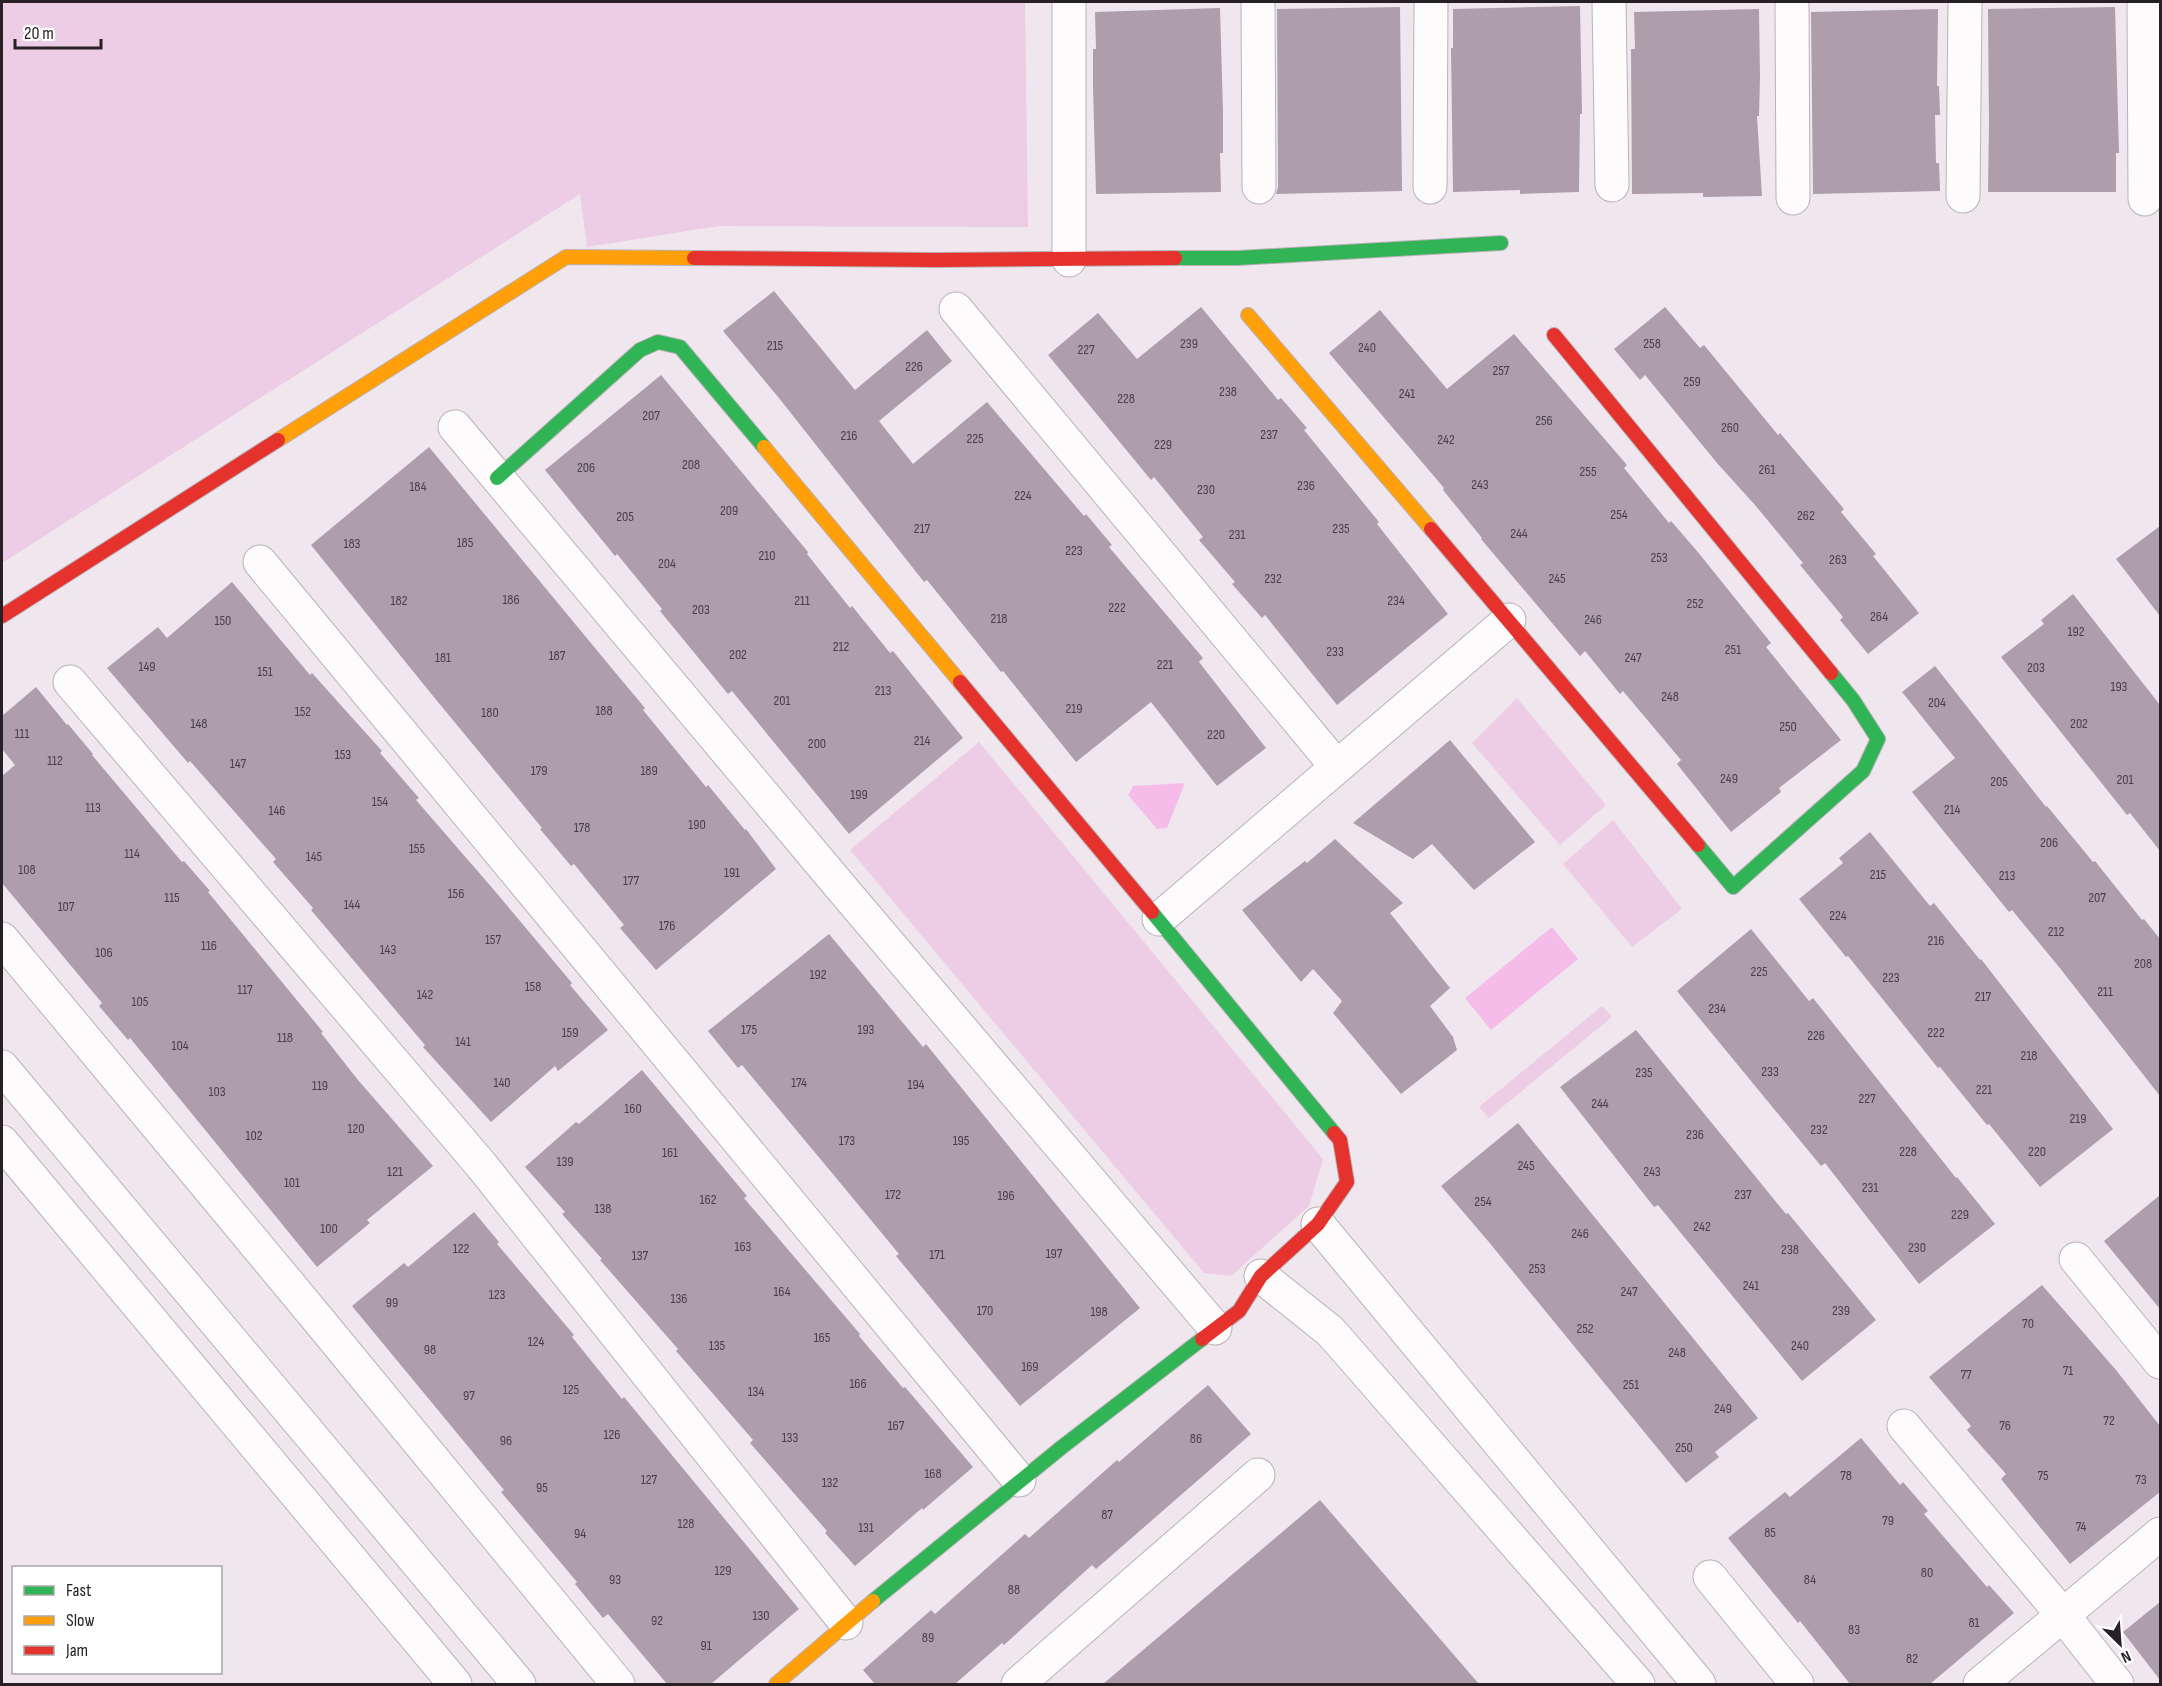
<svg xmlns="http://www.w3.org/2000/svg" width="2162" height="1686" viewBox="0 0 2162 1686" font-family="'Sofia Sans Condensed',sans-serif">
  <style>
    .green { fill: #eccde5 }
    .water { fill: #f5bcea }
    .building { fill: #ae9dab }
    .lines { fill: none; stroke-linecap: round; stroke-linejoin: round }
    .street-casing { stroke: #b9b2b8; stroke-width: 35 }
    .fast-casing { stroke: #b9b2b8; stroke-width: 16 }
    .slow-casing { stroke: #b9b2b8; stroke-width: 16 }
    .jam-casing { stroke: #b9b2b8; stroke-width: 16 }
    .street { stroke: #fdfbfc; stroke-width: 33 }
    .fast { stroke: #30b455; stroke-width: 14 }
    .slow { stroke: #ff9f0a; stroke-width: 14 }
    .jam { stroke: #e5322d; stroke-width: 14 }
    .labels { text-anchor: middle; stroke-width: 6; stroke-linejoin: round; paint-order: stroke }
    .number-label { font-size: 14px; fill: #494047 }
  </style>
  <rect width="100%" height="100%" fill="#f0e7ee"/>
  <path class="green" d="M2 2H1025L1028 227 719 226 587 247 580 194 2 563Z
    M1517 698 1606 805 1560 845 1472 743Z
    M979 742 1323 1159 1309 1206 1231 1276 1204 1273 850 850Z
    M1613 820 1682 909 1632 947 1563 864Z
    M1602 1006 1612 1017 1489 1118 1479 1107Z"/>
  <path class="water" d="M1185 783 1167 828 1157 829 1128 795 1133 786Z
    M1552 927 1578 959 1491 1030 1465 998Z"/>
  <path class="building" d="M1580 6 1582 114H1580L1579 192 1520 194V190L1453 192 1451 48H1453V9Z
    M1400 7 1402 191 1276 194 1278 187 1277 9Z
    M2115 7 2119 153H2116V192H1988L1989 124 1988 9Z
    M1220 8 1223 113V153H1220L1221 192 1096 194 1093 87V49H1096L1095 12Z
    M1759 9 1760 77 1759 116H1757L1762 196 1703 197V193L1632 194 1631 49H1635L1634 12Z
    M1938 9 1937 86H1939L1940 115H1935L1936 163H1939L1940 191 1813 194 1811 12Z
    M774 291 855 390 927 330 952 361 879 421 913 464 987 402 1084 516 1086 514 1112 545 1109 547 1203 658 1199 662 1266 748 1217 786 1151 702 1076 762 1003 671 1001 672 927 580 924 582 779 398 723 331Z
    M1201 307 1278 400 1281 398 1307 428 1304 430 1379 522 1377 524 1448 614 1337 705 1265 615 1262 618 1232 584 1235 582 1199 540 1203 537 1154 477 1151 480 1048 355 1098 313 1137 359Z
    M1665 307 1700 348 1704 345 1778 435 1780 433 1844 509 1841 512 1876 554 1873 556 1919 613 1868 654 1840 620 1843 617 1800 565 1803 563 1755 505 1717 463 1645 375 1640 380 1614 349Z
    M1380 310 1447 389 1514 334 1627 465 1624 468 1669 523 1671 521 1697 551 1771 643 1766 647 1841 740 1779 788 1781 792 1731 832 1677 764 1681 760 1623 691 1620 694 1585 651 1580 656 1481 539 1482 538 1443 490 1444 488 1329 353Z
    M661 375 808 552 807 554 850 608 852 606 890 653 893 651 963 738 849 834 732 691 728 694 660 611 662 609 617 554 615 556 545 470Z
    M429 447 614 671 645 708 643 710 706 787 708 785 745 830 746 829 776 869 656 970 620 928 624 925 574 864 571 866 540 829 542 828 433 696 311 545Z
    M2160 526V616L2116 559Z
    M232 582 310 675 312 673 382 751 380 753 419 798 416 800 494 890 572 983 570 985 608 1030 558 1071 555 1066 491 1122 423 1047 425 1045 311 910 313 908 273 862 276 859 190 761 188 763 107 668 158 627 167 638Z
    M2073 594 2160 705V851L2130 813 2127 815 2001 657 2044 624 2041 620Z
    M1935 666 2046 807 2047 806 2093 862 2095 861 2142 920 2144 919 2160 939V1096L2059 967 2012 910 2009 912 1912 792 1955 758 1902 692Z
    M36 687 67 725 68 724 93 754 92 755 182 862 184 861 210 891 208 892 323 1032 321 1033 358 1080 433 1166 367 1220 370 1223 317 1267 130 1038 128 1040 99 1006 102 1003 2 883V776L15 765 2 749V716Z
    M1450 740 1535 842 1474 890 1432 844 1413 859 1353 823Z
    M1870 832 1930 906 1934 903 1980 960 1981 959 2113 1129 2040 1187 1989 1124 1987 1125 1940 1067 1938 1068 1848 956 1846 957 1799 899 1843 863 1839 858Z
    M1335 839 1403 903 1390 913 1450 988 1430 1006 1453 1037 1457 1050 1401 1094 1333 1013 1342 1001 1313 969 1301 982 1242 910 1305 861 1307 863Z
    M1751 929 1809 1001 1813 998 1956 1178 1957 1177 1995 1224 1919 1284 1825 1163 1821 1166 1677 991Z
    M829 934 923 1047 926 1044 1140 1308 1020 1406 896 1256 899 1254 837 1179 742 1065 738 1068 708 1031Z
    M1636 1030 1786 1214 1788 1213 1876 1320 1802 1381 1658 1205 1654 1207 1560 1087Z
    M642 1070 747 1196 744 1198 860 1334 859 1336 903 1388 905 1387 973 1467 923 1510 922 1508 855 1566 825 1533 827 1531 750 1443 753 1440 676 1351 678 1349 600 1260 602 1259 562 1214 565 1212 525 1167 576 1122 579 1124Z
    M1518 1123 1758 1418 1715 1452 1719 1457 1686 1483 1488 1241 1441 1186Z
    M2160 1195V1309L2104 1241Z
    M474 1212 499 1242 497 1244 574 1335 572 1337 622 1399 624 1397 799 1609 711 1684H667L608 1614 603 1618 575 1584 577 1582 501 1492 504 1490 352 1306 404 1263 408 1267Z
    M2042 1285 2116 1370 2160 1426V1492L2070 1564 2001 1479 2006 1474 1967 1430 1971 1426 1929 1377Z
    M1208 1385 1251 1434 1096 1569 1092 1565 1004 1645 1002 1643 955 1684H875L863 1670 931 1610 935 1614 1025 1534 1029 1538 1117 1460 1119 1462Z
    M1861 1438 1900 1485 1903 1482 1928 1511 1924 1514 1987 1587 1989 1585 2014 1613 1930 1684H1850L1800 1621 1798 1623 1728 1538 1785 1492 1790 1497Z
    M1320 1500 1479 1684H1103Z
    M2160 1602V1680L2123 1632Z"/>
  <g class="lines">
    <defs>
      <path id="street" d="M1069 2V260
        M1258 2 1259 187
        M1609 2 1612 185
        M1792 2 1793 198
        M2144 2 2145 199
        M1430 187 1431 2
        M1963 196 1965 2
        M956 309 1337 767
        M455 427 839 885 1215 1328
        M260 562 1019 1480
        M70 682 482 1166 846 1623
        M1159 919 1509 620
        M2 939 316 1317 618 1684
        M2 1067 519 1684
        M2 1142 455 1684
        M1318 1224 1699 1684
        M2076 1259 2160 1362
        M1261 1276 1330 1331 1345 1348 1638 1684
        M1904 1426 2062 1614 2117 1684
        M1710 1577 1797 1684
        M1018 1684 1258 1475
        M1980 1684 2160 1534"/>
      <path id="fast" d="M1175 258H1238L1501 243
        M497 478 640 350 658 342 680 347 764 447
        M1698 845 1733 887 1863 771 1878 739 1853 700 1831 673
        M1152 912 1334 1133
        M873 1601 1062 1447 1202 1339"/>
      <path id="slow" d="M1248 315 1431 529
        M278 440 566 257 694 258
        M764 447 960 682
        M776 1684 873 1601"/>
      <path id="jam" d="M694 258 936 260 1175 258
        M1554 335 1831 673
        M1431 529 1698 845
        M2 616 278 440
        M960 682 1152 912
        M1202 1339 1239 1311 1261 1276 1318 1224 1347 1182 1340 1140 1334 1133"/>
    </defs>
    <use href="#street" class="street-casing"/>
    <use href="#fast" class="fast-casing"/>
    <use href="#slow" class="slow-casing"/>
    <use href="#jam" class="jam-casing"/>
    <use href="#street" class="street"/>
    <use href="#fast" class="fast"/>
    <use href="#slow" class="slow"/>
    <use href="#jam" class="jam"/>
  </g>
  <g class="labels">
    <g class="number-label">
      <text x="1189" y="348">239</text>
      <text x="1652" y="348">258</text>
      <text x="775" y="350">215</text>
      <text x="1367" y="352">240</text>
      <text x="1086" y="354">227</text>
      <text x="914" y="371">226</text>
      <text x="1501" y="375">257</text>
      <text x="1692" y="386">259</text>
      <text x="1228" y="396">238</text>
      <text x="1407" y="398">241</text>
      <text x="1126" y="403">228</text>
      <text x="651" y="420">207</text>
      <text x="1544" y="425">256</text>
      <text x="1730" y="432">260</text>
      <text x="1269" y="439">237</text>
      <text x="849" y="440">216</text>
      <text x="975" y="443">225</text>
      <text x="1446" y="444">242</text>
      <text x="1163" y="449">229</text>
      <text x="691" y="469">208</text>
      <text x="586" y="472">206</text>
      <text x="1767" y="474">261</text>
      <text x="1588" y="476">255</text>
      <text x="1480" y="489">243</text>
      <text x="1306" y="490">236</text>
      <text x="418" y="491">184</text>
      <text x="1206" y="494">230</text>
      <text x="1023" y="500">224</text>
      <text x="729" y="515">209</text>
      <text x="1619" y="519">254</text>
      <text x="1806" y="520">262</text>
      <text x="625" y="521">205</text>
      <text x="922" y="533">217</text>
      <text x="1341" y="533">235</text>
      <text x="1519" y="538">244</text>
      <text x="1237" y="539">231</text>
      <text x="465" y="547">185</text>
      <text x="352" y="548">183</text>
      <text x="1074" y="555">223</text>
      <text x="767" y="560">210</text>
      <text x="1659" y="562">253</text>
      <text x="1838" y="564">263</text>
      <text x="667" y="568">204</text>
      <text x="1273" y="583">232</text>
      <text x="1557" y="583">245</text>
      <text x="511" y="604">186</text>
      <text x="399" y="605">182</text>
      <text x="802" y="605">211</text>
      <text x="1396" y="605">234</text>
      <text x="1695" y="608">252</text>
      <text x="1117" y="612">222</text>
      <text x="701" y="614">203</text>
      <text x="1879" y="621">264</text>
      <text x="999" y="623">218</text>
      <text x="1593" y="624">246</text>
      <text x="223" y="625">150</text>
      <text x="2076" y="636">192</text>
      <text x="841" y="651">212</text>
      <text x="1733" y="654">251</text>
      <text x="1335" y="656">233</text>
      <text x="738" y="659">202</text>
      <text x="557" y="660">187</text>
      <text x="443" y="662">181</text>
      <text x="1633" y="662">247</text>
      <text x="1165" y="669">221</text>
      <text x="147" y="671">149</text>
      <text x="2036" y="672">203</text>
      <text x="265" y="676">151</text>
      <text x="2119" y="691">193</text>
      <text x="883" y="695">213</text>
      <text x="1670" y="701">248</text>
      <text x="782" y="705">201</text>
      <text x="1937" y="707">204</text>
      <text x="1074" y="713">219</text>
      <text x="604" y="715">188</text>
      <text x="303" y="716">152</text>
      <text x="490" y="717">180</text>
      <text x="199" y="728">148</text>
      <text x="2079" y="728">202</text>
      <text x="1788" y="731">250</text>
      <text x="22" y="738">111</text>
      <text x="1216" y="739">220</text>
      <text x="922" y="745">214</text>
      <text x="817" y="748">200</text>
      <text x="343" y="759">153</text>
      <text x="55" y="765">112</text>
      <text x="238" y="768">147</text>
      <text x="539" y="775">179</text>
      <text x="649" y="775">189</text>
      <text x="1729" y="783">249</text>
      <text x="2125" y="784">201</text>
      <text x="1999" y="786">205</text>
      <text x="859" y="799">199</text>
      <text x="380" y="806">154</text>
      <text x="93" y="812">113</text>
      <text x="1952" y="814">214</text>
      <text x="277" y="815">146</text>
      <text x="697" y="829">190</text>
      <text x="582" y="832">178</text>
      <text x="2049" y="847">206</text>
      <text x="417" y="853">155</text>
      <text x="132" y="858">114</text>
      <text x="314" y="861">145</text>
      <text x="27" y="874">108</text>
      <text x="732" y="877">191</text>
      <text x="1878" y="879">215</text>
      <text x="2007" y="880">213</text>
      <text x="631" y="885">177</text>
      <text x="456" y="898">156</text>
      <text x="172" y="902">115</text>
      <text x="2097" y="902">207</text>
      <text x="352" y="909">144</text>
      <text x="66" y="911">107</text>
      <text x="1838" y="920">224</text>
      <text x="667" y="930">176</text>
      <text x="2056" y="936">212</text>
      <text x="493" y="944">157</text>
      <text x="1936" y="945">216</text>
      <text x="209" y="950">116</text>
      <text x="388" y="954">143</text>
      <text x="104" y="957">106</text>
      <text x="2143" y="968">208</text>
      <text x="1759" y="976">225</text>
      <text x="818" y="979">192</text>
      <text x="1891" y="982">223</text>
      <text x="533" y="991">158</text>
      <text x="245" y="994">117</text>
      <text x="2105" y="996">211</text>
      <text x="425" y="999">142</text>
      <text x="1983" y="1001">217</text>
      <text x="140" y="1006">105</text>
      <text x="1717" y="1013">234</text>
      <text x="749" y="1034">175</text>
      <text x="866" y="1034">193</text>
      <text x="570" y="1037">159</text>
      <text x="1936" y="1037">222</text>
      <text x="1816" y="1040">226</text>
      <text x="285" y="1042">118</text>
      <text x="463" y="1046">141</text>
      <text x="180" y="1050">104</text>
      <text x="2029" y="1060">218</text>
      <text x="1770" y="1076">233</text>
      <text x="1644" y="1077">235</text>
      <text x="502" y="1087">140</text>
      <text x="799" y="1087">174</text>
      <text x="916" y="1089">194</text>
      <text x="320" y="1090">119</text>
      <text x="1984" y="1094">221</text>
      <text x="217" y="1096">103</text>
      <text x="1867" y="1103">227</text>
      <text x="1600" y="1108">244</text>
      <text x="633" y="1113">160</text>
      <text x="2078" y="1123">219</text>
      <text x="356" y="1133">120</text>
      <text x="1819" y="1134">232</text>
      <text x="1695" y="1139">236</text>
      <text x="254" y="1140">102</text>
      <text x="847" y="1145">173</text>
      <text x="961" y="1145">195</text>
      <text x="1908" y="1156">228</text>
      <text x="2037" y="1156">220</text>
      <text x="670" y="1157">161</text>
      <text x="565" y="1166">139</text>
      <text x="1526" y="1170">245</text>
      <text x="395" y="1176">121</text>
      <text x="1652" y="1176">243</text>
      <text x="292" y="1187">101</text>
      <text x="1870" y="1192">231</text>
      <text x="893" y="1199">172</text>
      <text x="1743" y="1199">237</text>
      <text x="1006" y="1200">196</text>
      <text x="708" y="1204">162</text>
      <text x="1483" y="1206">254</text>
      <text x="603" y="1213">138</text>
      <text x="1960" y="1219">229</text>
      <text x="1702" y="1231">242</text>
      <text x="329" y="1233">100</text>
      <text x="1580" y="1238">246</text>
      <text x="743" y="1251">163</text>
      <text x="1917" y="1252">230</text>
      <text x="461" y="1253">122</text>
      <text x="1790" y="1254">238</text>
      <text x="1054" y="1258">197</text>
      <text x="937" y="1259">171</text>
      <text x="640" y="1260">137</text>
      <text x="1537" y="1273">253</text>
      <text x="1751" y="1290">241</text>
      <text x="782" y="1296">164</text>
      <text x="1629" y="1296">247</text>
      <text x="497" y="1299">123</text>
      <text x="679" y="1303">136</text>
      <text x="392" y="1307">99</text>
      <text x="985" y="1315">170</text>
      <text x="1841" y="1315">239</text>
      <text x="1099" y="1316">198</text>
      <text x="2028" y="1328">70</text>
      <text x="1585" y="1333">252</text>
      <text x="822" y="1342">165</text>
      <text x="536" y="1346">124</text>
      <text x="717" y="1350">135</text>
      <text x="1800" y="1350">240</text>
      <text x="430" y="1354">98</text>
      <text x="1677" y="1357">248</text>
      <text x="1030" y="1371">169</text>
      <text x="2068" y="1375">71</text>
      <text x="1966" y="1379">77</text>
      <text x="858" y="1388">166</text>
      <text x="1631" y="1389">251</text>
      <text x="571" y="1394">125</text>
      <text x="756" y="1396">134</text>
      <text x="469" y="1400">97</text>
      <text x="1723" y="1413">249</text>
      <text x="2109" y="1425">72</text>
      <text x="896" y="1430">167</text>
      <text x="2005" y="1430">76</text>
      <text x="612" y="1439">126</text>
      <text x="790" y="1442">133</text>
      <text x="1196" y="1443">86</text>
      <text x="506" y="1445">96</text>
      <text x="1684" y="1452">250</text>
      <text x="933" y="1478">168</text>
      <text x="1846" y="1480">78</text>
      <text x="2043" y="1480">75</text>
      <text x="649" y="1484">127</text>
      <text x="2141" y="1484">73</text>
      <text x="830" y="1487">132</text>
      <text x="542" y="1492">95</text>
      <text x="1107" y="1519">87</text>
      <text x="1888" y="1525">79</text>
      <text x="686" y="1528">128</text>
      <text x="2081" y="1531">74</text>
      <text x="866" y="1532">131</text>
      <text x="1770" y="1537">85</text>
      <text x="580" y="1538">94</text>
      <text x="723" y="1575">129</text>
      <text x="1927" y="1577">80</text>
      <text x="615" y="1584">93</text>
      <text x="1810" y="1584">84</text>
      <text x="1014" y="1594">88</text>
      <text x="761" y="1620">130</text>
      <text x="657" y="1625">92</text>
      <text x="1974" y="1627">81</text>
      <text x="1854" y="1634">83</text>
      <text x="928" y="1642">89</text>
      <text x="706" y="1650">91</text>
      <text x="1912" y="1663">82</text>
    </g>
  </g>
  <rect width="2162" height="1686" fill="none" stroke="#272126" stroke-width="6"/>
  <rect x="12" y="1566" width="210" height="108" fill="#ffffff" stroke="#a9a6a8" stroke-width="1.5"/>
  <rect x="24" y="1586" width="30" height="9" fill="#30b455" stroke="#a9a6a8" stroke-width="1.5"/>
  <text x="66" y="1596" font-size="18" fill="#272126">Fast</text>
  <rect x="24" y="1616" width="30" height="9" fill="#ff9f0a" stroke="#a9a6a8" stroke-width="1.5"/>
  <text x="66" y="1626" font-size="18" fill="#272126">Slow</text>
  <rect x="24" y="1646" width="30" height="9" fill="#e5322d" stroke="#a9a6a8" stroke-width="1.5"/>
  <text x="66" y="1656" font-size="18" fill="#272126">Jam</text>
  <g transform="translate(2120 1644) rotate(155)" stroke="#ffffff" stroke-width="4.5" paint-order="stroke">
  <path d="M0-4.5L10 22L0 15L-10 22Z" fill="#272126"/>
  <text y="-9" font-size="16" font-weight="bold" text-anchor="middle" fill="#272126">N</text>
  </g>
  <path d="M15 39v9h86v-9" fill="none" stroke="#272126" stroke-width="3"/>
  <text x="24" y="39" font-size="18" fill="#272126" stroke="#ffffff" stroke-width="4.5" paint-order="stroke">20 m</text>
</svg>
